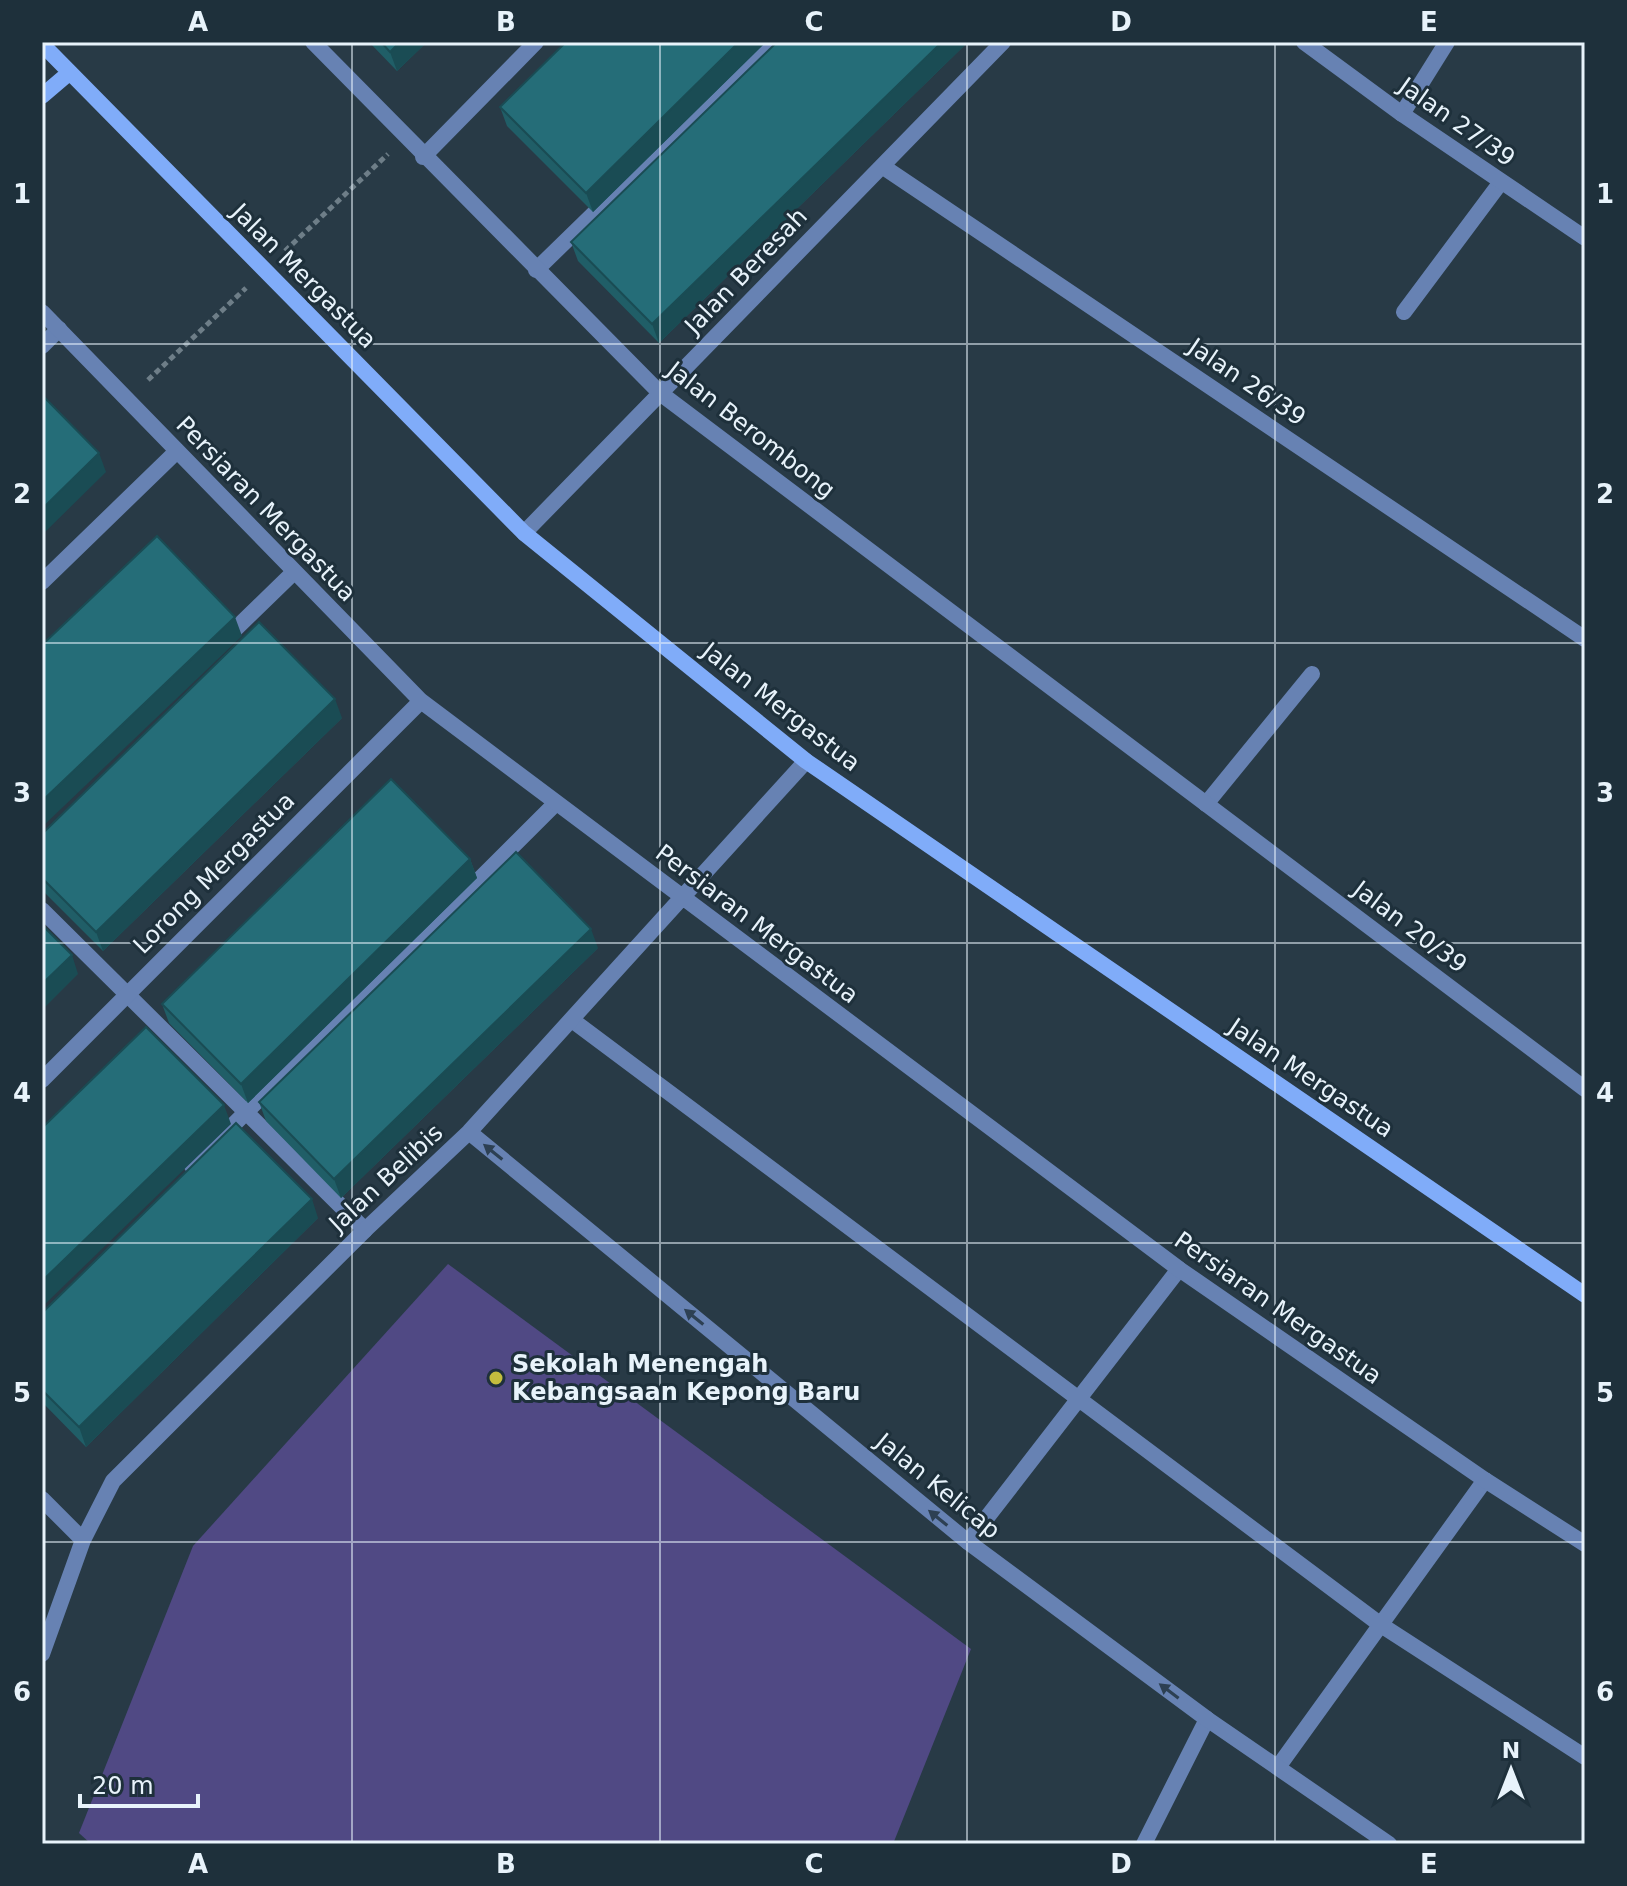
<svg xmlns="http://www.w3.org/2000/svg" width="1627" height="1886" viewBox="0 0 1627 1886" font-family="'DejaVu Sans',sans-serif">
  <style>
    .green { fill: #504984 }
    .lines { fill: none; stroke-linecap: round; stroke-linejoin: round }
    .path { stroke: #6e7e88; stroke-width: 5; stroke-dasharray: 6 4; stroke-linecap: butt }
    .lane { stroke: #6782b3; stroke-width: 16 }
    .street { stroke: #6782b3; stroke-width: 16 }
    .secondary { stroke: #80acf9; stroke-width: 16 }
    .wall { fill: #205e67 }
    .shaded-wall { fill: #1a4c54 }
    .building { fill: #256d78; stroke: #1a4c54; stroke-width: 2 }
    .oneway { fill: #2d4053 }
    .grid { fill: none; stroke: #e8f3fb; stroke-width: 2; stroke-opacity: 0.55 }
    .poi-dot { fill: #c3bd3e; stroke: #1e303b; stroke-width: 3 }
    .labels { text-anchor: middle; stroke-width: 6; stroke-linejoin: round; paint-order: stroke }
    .street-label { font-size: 24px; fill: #e8f3fb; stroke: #1e303b }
    .poi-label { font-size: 24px; font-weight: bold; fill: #e8f3fb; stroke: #1e303b; text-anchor: start }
    .neatline { fill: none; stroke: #e8f3fb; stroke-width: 3 }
    .grid-label { font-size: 26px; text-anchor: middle; font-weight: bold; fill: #e8f3fb }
  </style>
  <rect width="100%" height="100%" fill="#283a46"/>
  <path class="green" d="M448 1264 971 1649 893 1844H91L79 1833 193 1546Z"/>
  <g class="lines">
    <path class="path" d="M285 251 388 154
      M148 380 246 288"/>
    <path class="lane" d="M1402 114 1447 42
      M536 270 770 42
      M1404 312 1501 182
      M42 346 59 329
      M223 641 294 572
      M1206 804 1312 674
      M42 910 365 1230
      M572 1020 1381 1625 1585 1757
      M192 1166 556 803
      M968 1542 1179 1269
      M1278 1767 1485 1480
      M1144 1844 1207 1719"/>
    <path class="street" d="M313 42 660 393 1585 1089
      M1304 42 1402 114 1585 238
      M423 157 536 42
      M882 166 1585 639
      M42 312 421 701 1179 1269 1485 1480 1585 1544
      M524 533 1003 42
      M42 582 176 452
      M42 1080 421 701
      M469 1132 968 1542 1207 1719 1389 1844
      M42 1499 83 1540
      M42 1654 83 1540 113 1481 365 1230 469 1132 806 761"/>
    <path class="secondary" d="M42 44 524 533 806 761 1585 1295
      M42 96 69 73"/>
  </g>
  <path class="wall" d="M369 42H427L397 71Z
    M566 42H766L593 212 507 126 500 107Z
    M777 42H968L659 343 578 261 571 242Z
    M342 718 103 951 42 890V834Z
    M470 859 477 878 248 1103 169 1023 162 1004Z
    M598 948 341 1198 266 1121 259 1102Z
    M318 1218 86 1447 42 1402V1313Z"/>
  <path class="shaded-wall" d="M400 42H427L397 71 390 52Z
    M739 42H766L593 212 586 193Z
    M942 42H968L659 343 652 324Z
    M99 453 106 472 42 535V509Z
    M235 617 242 636 42 827V801Z
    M335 699 342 718 103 951 96 932Z
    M470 859 477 878 248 1103 241 1084Z
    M591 929 598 948 341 1198 334 1179Z
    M72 955 78 974 42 1010V984Z
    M224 1105 231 1124 42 1307V1281Z
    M312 1199 318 1218 86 1447 79 1427Z"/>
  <path class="building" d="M381 42H400L390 52Z
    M566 42H739L586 193 500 107Z
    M777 42H942L652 324 571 242Z
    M42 395 99 453 42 509Z
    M157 536 235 617 42 801V645Z
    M259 622 335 699 96 932 42 878V834Z
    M391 779 470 859 241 1084 162 1004Z
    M516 852 591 929 334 1179 259 1102Z
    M42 925 72 955 42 984Z
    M146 1027 224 1105 42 1281V1128Z
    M236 1123 312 1199 79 1427 42 1390V1313Z"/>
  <defs><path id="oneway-solid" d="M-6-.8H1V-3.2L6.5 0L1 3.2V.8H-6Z" transform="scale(2)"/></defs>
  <g class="oneway">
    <use href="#oneway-solid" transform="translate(493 1152) rotate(-141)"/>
    <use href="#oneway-solid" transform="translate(694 1317) rotate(-141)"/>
    <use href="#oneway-solid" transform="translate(938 1518) rotate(-141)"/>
    <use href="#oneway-solid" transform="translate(1169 1691) rotate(-143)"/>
  </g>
  <path class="grid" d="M352 42V1844M660 42V1844M967 42V1844M1275 42V1844M42 344H1585M42 643H1585M42 943H1585M42 1243H1585M42 1542H1585"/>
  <circle class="poi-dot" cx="496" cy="1378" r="8"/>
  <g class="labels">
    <g class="street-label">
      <text transform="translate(1457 122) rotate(35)" y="8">Jalan 27/39</text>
      <text transform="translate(746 271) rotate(-46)" y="8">Jalan Beresah</text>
      <text transform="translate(304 276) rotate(45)" y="8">Jalan Mergastua</text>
      <text transform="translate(1247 382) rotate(34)" y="8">Jalan 26/39</text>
      <text transform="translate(751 430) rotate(38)" y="8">Jalan Berombong</text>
      <text transform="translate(266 509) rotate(46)" y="8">Persiaran Mergastua</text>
      <text transform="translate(781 707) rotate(38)" y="8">Jalan Mergastua</text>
      <text transform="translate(214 873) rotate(-45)" y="8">Lorong Mergastua</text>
      <text transform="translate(757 924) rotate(37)" y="8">Persiaran Mergastua</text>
      <text transform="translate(1410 927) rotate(37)" y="8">Jalan 20/39</text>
      <text transform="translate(1311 1078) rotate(34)" y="8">Jalan Mergastua</text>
      <text transform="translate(386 1178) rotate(-43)" y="8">Jalan Belibis</text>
      <text transform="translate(1278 1308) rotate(35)" y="8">Persiaran Mergastua</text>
      <text transform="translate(938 1486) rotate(39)" y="8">Jalan Kelicap</text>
    </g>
    <g class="poi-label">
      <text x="512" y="1372">Sekolah Menengah<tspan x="512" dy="28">Kebangsaan Kepong Baru</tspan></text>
    </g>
  </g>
  <rect width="1627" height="1886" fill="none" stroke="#1e303b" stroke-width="88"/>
  <g transform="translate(1511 1770)" stroke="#1e303b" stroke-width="6" paint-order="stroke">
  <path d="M0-6L14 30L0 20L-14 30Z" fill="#e8f3fb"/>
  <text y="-12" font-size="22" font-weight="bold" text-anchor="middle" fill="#e8f3fb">N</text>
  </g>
  <path d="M80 1794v12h118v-12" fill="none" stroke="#e8f3fb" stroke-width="4"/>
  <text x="92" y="1794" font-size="24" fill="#e8f3fb" stroke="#1e303b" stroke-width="6" paint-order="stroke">20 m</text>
  <rect x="44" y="44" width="1539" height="1798" class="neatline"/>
  <g class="grid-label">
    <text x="198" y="31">A</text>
    <text x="506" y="31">B</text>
    <text x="814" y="31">C</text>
    <text x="1121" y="31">D</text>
    <text x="1429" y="31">E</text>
    <text x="22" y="203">1</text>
    <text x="1605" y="203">1</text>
    <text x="22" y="503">2</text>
    <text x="1605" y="503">2</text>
    <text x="22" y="802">3</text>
    <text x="1605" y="802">3</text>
    <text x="22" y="1102">4</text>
    <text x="1605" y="1102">4</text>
    <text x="22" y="1402">5</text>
    <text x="1605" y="1402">5</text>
    <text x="22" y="1701">6</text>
    <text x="1605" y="1701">6</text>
    <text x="198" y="1873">A</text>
    <text x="506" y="1873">B</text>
    <text x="814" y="1873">C</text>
    <text x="1121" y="1873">D</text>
    <text x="1429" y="1873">E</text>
  </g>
</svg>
